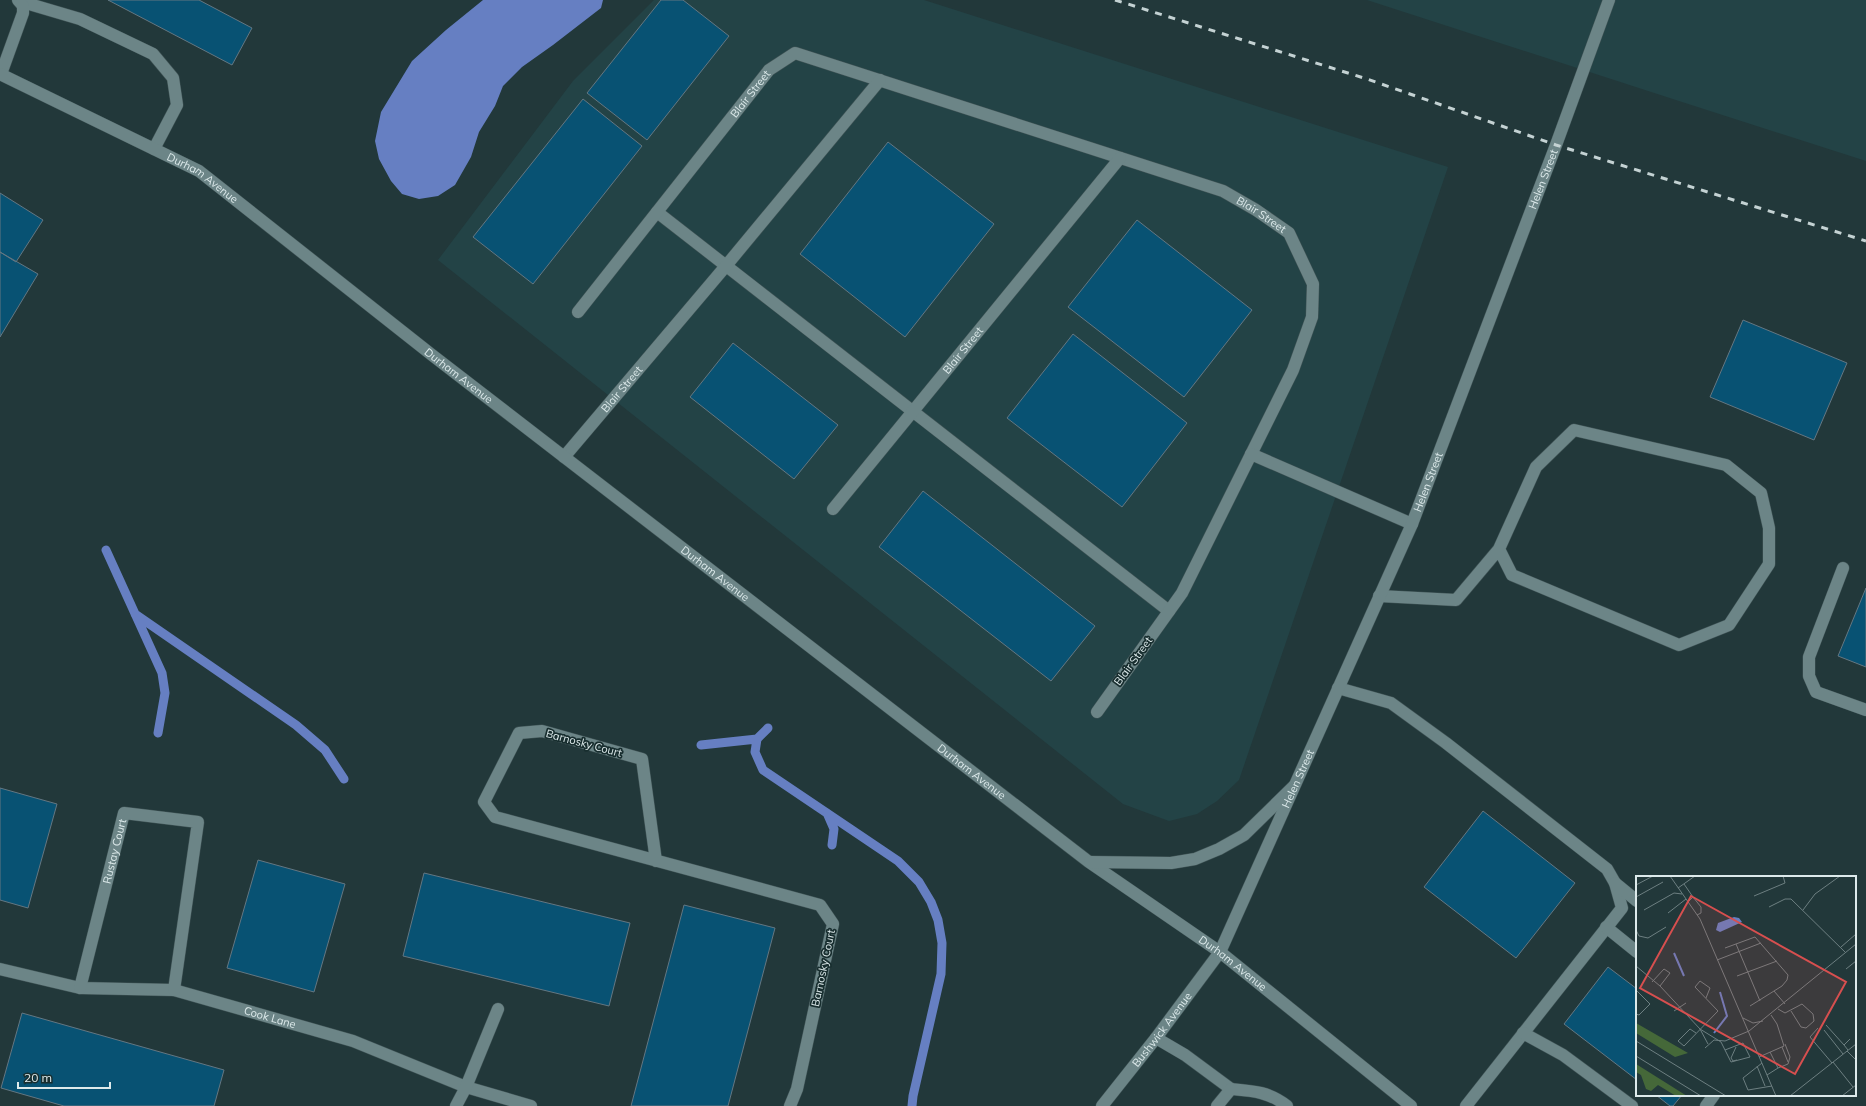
<svg xmlns="http://www.w3.org/2000/svg" width="1866" height="1106" viewBox="0 0 1866 1106" font-family="Mulish,sans-serif">
  <style>
    .built { fill: #234346 }
    .water { fill: #667fc2 }
    .lines { fill: none; stroke-linecap: round; stroke-linejoin: round }
    .stream { stroke: #667fc2; stroke-width: 9 }
    .building { fill: #085273; stroke: #647782 }
    .service-casing { stroke: #405456; stroke-width: 13 }
    .minor-casing { stroke: #405456; stroke-width: 13 }
    .tertiary-casing { stroke: #405456; stroke-width: 13 }
    .secondary-casing { stroke: #405456; stroke-width: 13 }
    .service { stroke: #6c8587; stroke-width: 12 }
    .minor { stroke: #6c8587; stroke-width: 12 }
    .tertiary { stroke: #6c8587; stroke-width: 12 }
    .secondary { stroke: #6c8587; stroke-width: 12 }
    .rail { stroke: #c4d2d3; stroke-width: 3; stroke-dasharray: 7 7; stroke-linecap: butt }
    .labels { text-anchor: middle; stroke-width: 3.5; stroke-linejoin: round; paint-order: stroke }
    .street-label { font-size: 11px; fill: #ddeaeb; stroke: #182e2f }
    .inset-river { fill: none; stroke: #667fc2; stroke-width: 2 }
    .inset-road { fill: none; stroke: #6d7f81; stroke-width: 1 }
    .view { fill: #d74f4f; fill-opacity: 0.15; stroke: #d74f4f; stroke-width: 2 }
    .inset-edge { fill: none; stroke: #ddeaeb; stroke-width: 2 }
  </style>
  <rect width="100%" height="100%" fill="#22383a"/>
  <path class="built" d="M654 0H924L1448 167 1239 780 1217 801 1197 814 1169 821 1123 804 438 260 573 81Z
    M1367 0H1866V161L1679 101Z"/>
  <path class="water" d="M483 0H603L601 8 553 45 522 67 503 86 495 106 479 132 471 157 455 185 438 196 419 199 402 194 391 181 379 159 375 141 381 112 412 61 446 30Z"/>
  <g class="lines">
    <path class="stream" d="M106 550 162 673 165 693 158 733
      M135 614 296 725 325 750 344 779
      M757 739 755 752 763 770 898 861 919 882 931 902 938 920 942 943 941 974 913 1096 912 1106
      M701 745 757 739 768 728
      M827 813 834 829 832 845"/>
  </g>
  <path class="building" d="M108 0H199L252 28 232 65Z
    M661 0H683L729 36 647 140 587 93Z
    M583 99 642 146 533 284 473 237Z
    M888 142 994 224 905 337 800 254Z
    M0 193 43 220 16 262 0 252Z
    M1137 220 1252 310 1184 397 1068 307Z
    M0 252 38 274 0 337Z
    M1743 320 1847 363 1814 440 1710 397Z
    M1073 334 1187 423 1122 507 1007 418Z
    M733 343 838 425 794 479 690 397Z
    M923 491 1095 626 1051 681 879 547Z
    M1866 588V667L1838 656Z
    M0 788 57 804 28 908 0 900Z
    M1483 811 1575 883 1516 958 1424 887Z
    M258 860 345 884 314 992 227 968Z
    M424 873 630 923 609 1006 403 956Z
    M684 905 775 928 728 1106H631Z
    M1608 967 1637 989V1080L1564 1024Z
    M22 1013 224 1070 214 1106H64L1 1088Z
    M1656 1095H1682L1673 1106H1670Z"/>
  <g class="lines">
    <defs>
      <g id="service">
        <path d="M19 1 80 19 153 54 173 78 177 105 154 149"/>
        <path d="M1 74 23 13V6L18 0"/>
        <path d="M1843 568 1809 657V676L1816 692 1866 710"/>
        <path d="M1379 596 1456 600 1499 549 1536 467 1574 430 1726 465 1761 493 1769 528V564L1729 625 1679 645 1512 575 1499 549"/>
        <path d="M1338 688 1391 703 1446 743 1607 869 1615 883 1622 908 1466 1106"/>
        <path d="M656 861 642 759 542 731 519 733 484 802 495 817 820 905 833 924 797 1089 790 1106"/>
        <path d="M1615 883 1637 901"/>
        <path d="M1606 927 1637 952"/>
        <path id="s1" d="M0 969 80 988 174 990 353 1041 466 1087 531 1106"/>
        <path id="s2" d="M80 988 124 813 198 822 174 990"/>
        <path d="M1523 1033 1563 1055 1632 1106"/>
        <path d="M1156 1038 1185 1055 1231 1089"/>
        <path d="M456 1106 466 1087 498 1009"/>
        <path d="M1217 1106 1231 1089C1254 1091 1269 1092 1287 1106"/>
        <path d="M1706 1106 1714 1095"/>
      </g>
      <g id="minor">
        <path d="M657 212 1169 611"/>
        <path id="s3" d="M578 312 769 70 795 53 1223 191 1256 210 1289 233 1313 284 1312 317 1293 370 1182 593 1097 712"/>
        <path d="M1251 454 1412 524"/>
        <path id="s4" d="M564 457 725 267 880 80"/>
        <path id="s5" d="M833 509 1120 158"/>
        <path id="s6" d="M1102 1106 1156 1038 1220 952"/>
      </g>
      <g id="tertiary">
        <path id="s7" d="M1220 952 1412 524 1556 145 1609 0"/>
      </g>
      <g id="secondary">
        <path id="s8" d="M0 74 199 171 432 355 1089 862 1220 952 1411 1106"/>
        <path d="M1090 862 1171 863 1195 859 1219 849 1244 835 1294 786"/>
      </g>
    </defs>
    <use href="#service" class="service-casing"/>
    <use href="#minor" class="minor-casing"/>
    <use href="#tertiary" class="tertiary-casing"/>
    <use href="#secondary" class="secondary-casing"/>
    <use href="#service" class="service"/>
    <use href="#minor" class="minor"/>
    <use href="#tertiary" class="tertiary"/>
    <use href="#secondary" class="secondary"/>
    <path class="rail" d="M1115 0 1367 79 1556 145 1866 241"/>
  </g>
  <g class="labels">
    <g class="street-label">
      <text dy="4" stroke="none"><textPath href="#s3" startOffset="278">Blair Street</textPath></text>
      <text dy="4" stroke="none"><textPath href="#s8" startOffset="228">Durham Avenue</textPath></text>
      <text dy="4" stroke="none"><textPath href="#s7" startOffset="838">Helen Street</textPath></text>
      <text dy="4" stroke="none"><textPath href="#s3" startOffset="834">Blair Street</textPath></text>
      <text dy="4" stroke="none"><textPath href="#s5" startOffset="205">Blair Street</textPath></text>
      <text dy="4" stroke="none"><textPath href="#s8" startOffset="552">Durham Avenue</textPath></text>
      <text dy="4" stroke="none"><textPath href="#s4" startOffset="89">Blair Street</textPath></text>
      <text dy="4" stroke="none"><textPath href="#s7" startOffset="514">Helen Street</textPath></text>
      <text dy="4" stroke="none"><textPath href="#s8" startOffset="876">Durham Avenue</textPath></text>
      <text transform="translate(1133 661) rotate(-54)" y="4">Blair Street</text>
      <text transform="translate(584 743) rotate(15)" y="4">Barnosky Court</text>
      <text dy="4" stroke="none"><textPath href="#s8" startOffset="1200">Durham Avenue</textPath></text>
      <text dy="4" stroke="none"><textPath href="#s7" startOffset="190">Helen Street</textPath></text>
      <text dy="4" stroke="none"><textPath href="#s2" startOffset="141">Rustay Court</textPath></text>
      <text dy="4" stroke="none"><textPath href="#s8" startOffset="1524">Durham Avenue</textPath></text>
      <text transform="translate(823 968) rotate(-78)" y="4">Barnosky Court</text>
      <text dy="4" stroke="none"><textPath href="#s1" startOffset="276">Cook Lane</textPath></text>
      <text dy="4" stroke="none"><textPath href="#s6" startOffset="97">Bushwick Avenue</textPath></text>
    </g>
  </g>
  <g transform="translate(1636 876)">
    <rect width="220" height="220" fill="#22383a"/>
    <path d="M0 147 52 177 39 181 0 157ZM0 188 51 220H40L22 209 15 215 10 213 5 199 0 196Z" fill="#456839"/>
    <path d="M98 41 103 42 106 46 84 56 80 54 82 47Z" fill="#667fc2"/>
    <path class="inset-river" d="M38 77 48 100M78 157 91 140 84 116"/>
    <path class="inset-road" d="M34 0 64 43 140 220M48 8 57 21 52 26M0 9 17 0M42 12 59 0M118 20 149 7 147 0M0 21 27 6M57 21 65 31V37L61 39M133 31 149 23H155L209 76M8 34 38 17 46 18M167 34 179 18 204 0M32 37 50 23M0 54 3 60 12 62 30 51M100 68 124 125M205 71 220 58M89 72 119 61 152 99 151 104 146 110 114 130M81 84 125 67M0 90 24 110 64 153 85 166 89 174M210 93 220 85M101 100 141 85M16 106 28 93 34 97 24 110M0 114 14 128 3 139 0 138M138 115 149 128M142 133 149 137 166 128 177 138 178 145 170 152 165 151 155 135M38 135 50 127M107 142 117 147 127 145M190 149 208 169M182 152 174 161 196 187M64 153 72 168M188 154 207 178M60 157 54 153 42 165 48 170 82 135 59 111 64 105 74 112 70 122M0 165 90 220M107 167 114 181 95 186 89 174ZM100 171 95 182 97 185 101 184M146 171 152 186M69 172 78 164 89 165 113 155 220 68M212 174 208 169 214 163M211 175 220 184M134 176 142 192 152 188 154 181 149 168M0 180 65 220M123 181 148 170 141 148 135 139M197 186 217 211M126 187 107 202 112 214 136 210M121 190 129 210M131 199 142 192M154 220 220 168M206 220 220 209"/>
    <path class="view" d="M55 20 210 106 159 198 4 112Z"/>
    <rect width="220" height="220" class="inset-edge"/>
  </g>
  <path d="M18 1082v6h92v-6" fill="none" stroke="#ddeaeb" stroke-width="2"/>
  <text x="24" y="1082" font-size="12" fill="#ddeaeb" stroke="#182e2f" stroke-width="3" paint-order="stroke">20 m</text>
</svg>
